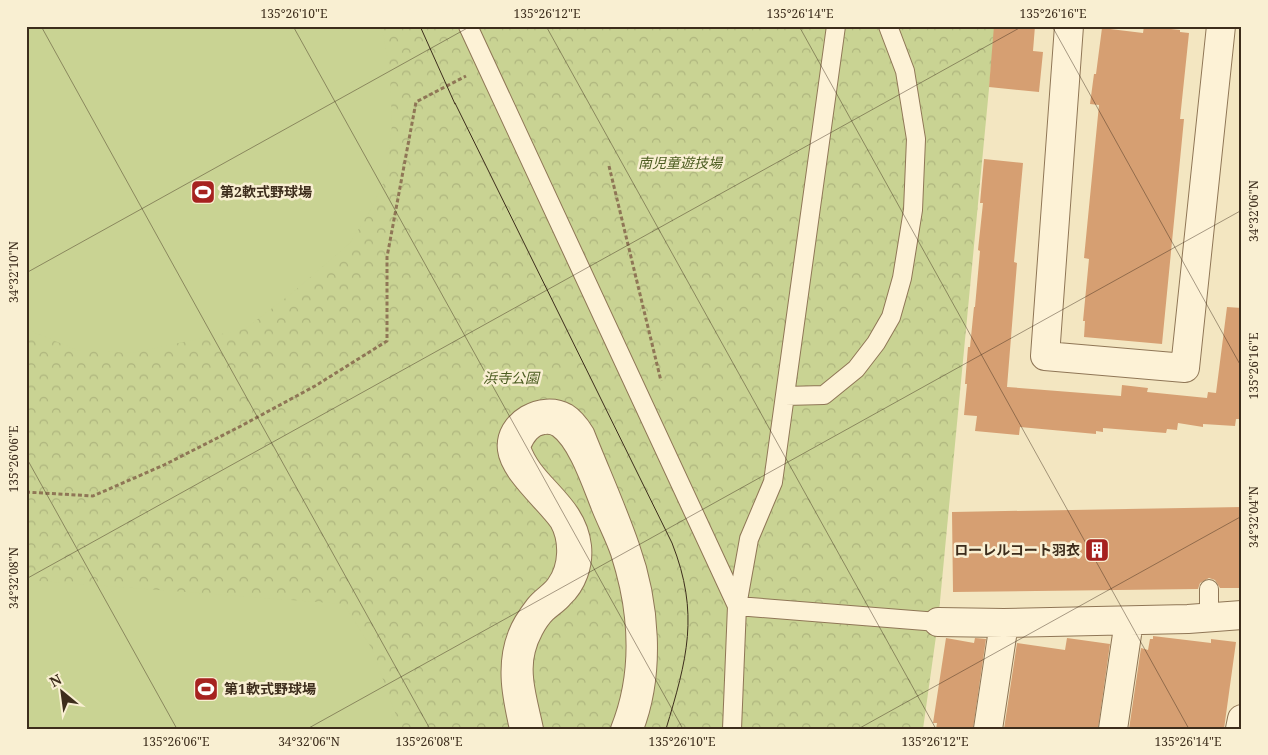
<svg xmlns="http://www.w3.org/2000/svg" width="1268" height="755" viewBox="0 0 1268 755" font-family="'Noto Serif','Noto Sans JP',serif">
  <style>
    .park { fill: url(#park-crowns) }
    .garden { fill: #c9d393 }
    .building { fill: #d69f72 }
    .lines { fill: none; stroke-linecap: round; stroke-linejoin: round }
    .lane-casing { stroke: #8f7656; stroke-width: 20 }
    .street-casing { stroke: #8f7656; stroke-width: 30 }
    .path { stroke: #8f7656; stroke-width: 3; stroke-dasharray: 4 2.5; stroke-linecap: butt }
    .lane { stroke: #fdf2d6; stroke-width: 18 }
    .street { stroke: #fdf2d6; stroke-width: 28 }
    .tram { stroke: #3d2d1c; stroke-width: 1 }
    .ticks { fill: none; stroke: #3d2d1c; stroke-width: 1; stroke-opacity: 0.45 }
    .labels { text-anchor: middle; stroke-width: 5; stroke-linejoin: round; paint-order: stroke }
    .park-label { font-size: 14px; font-style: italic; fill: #4b5c20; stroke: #f9efd2 }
    .poi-label { font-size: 14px; font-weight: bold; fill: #3d2d1c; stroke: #f9efd2; text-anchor: start }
    .neatline { fill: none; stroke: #3d2d1c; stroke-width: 2 }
    .ticks-label { font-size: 12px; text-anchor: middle; fill: #3d2d1c }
  </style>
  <defs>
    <pattern id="park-crowns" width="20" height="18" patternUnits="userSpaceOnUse" patternTransform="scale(1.25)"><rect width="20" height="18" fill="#c9d393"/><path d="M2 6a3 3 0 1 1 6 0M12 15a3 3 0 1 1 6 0" fill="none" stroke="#aeb57e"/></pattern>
  </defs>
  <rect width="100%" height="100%" fill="#f3e6c1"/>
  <path class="park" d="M26 26H995L938 622 923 729H26Z"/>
  <path class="garden" d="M26 26H380L384 38 390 73 392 124 387 175 371 209 350 243 292 293 245 329 131 353 77 350 26 329Z
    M26 580 344 604 372 649 401 729H26Z"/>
  <path class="building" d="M994 26H1035L1033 51 1043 52 1039 92 989 87Z
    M1144 26 1180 30V32L1189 33 1180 119H1184L1162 344 1084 337 1085 321H1083L1089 259 1084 258 1099 105 1090 104 1094 74H1096L1102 28 1143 33Z
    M984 159 1023 163 1014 262 1017 263 1007 387 1121 396 1122 385 1148 388 1147 392 1207 398 1208 392 1216 393 1227 307 1242 308V419H1236L1235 426 1203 424V427L1178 423 1177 430 1167 429 1166 433 1103 428V432L1096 431V434L1020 427 1019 435 975 431 977 416 964 415 967 384H965L968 347H970L974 307H975L980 251 978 250 983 203H980Z
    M1242 507V588H1220L1215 580 1209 578 1200 583 1198 589 953 592 952 512Z
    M1153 636 1211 643V639L1236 642 1224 729H1129L1141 648 1148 650 1150 639H1153Z
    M946 638 974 643 975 638 986 639 973 729H936L937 723H933Z
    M1067 638 1110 644 1098 729H1004L1017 643 1065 650Z"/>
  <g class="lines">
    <defs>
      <path id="lane" d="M468 26 737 606
        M785 396 824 395 856 369 876 343 891 317 902 278 913 210 916 139 905 71 888 26
        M1209 589V618
        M737 606 938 622
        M519 729C512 698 505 666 517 635 521 624 528 614 535 605 541 597 551 592 556 584 569 566 569 540 559 522 545 502 510 474 507 450 503 420 542 399 567 413 575 418 580 425 585 433 600 471 617 508 630 546 650 602 656 672 634 729
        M534 729C529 704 519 675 526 650 529 638 537 622 546 613 551 608 558 604 563 598 577 585 584 565 582 546 577 501 533 485 521 447 525 437 532 426 544 425 550 424 554 425 558 428 578 442 592 486 601 508 607 523 615 538 620 553 626 572 632 597 634 617 638 654 634 694 620 729
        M732 729 737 606 749 539 773 482 836 26"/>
      <path id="street" d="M1069 26 1045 356 1185 368 1221 26
        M938 622 1004 623 1188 619 1242 615
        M988 729 1004 623
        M1113 729 1129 621
        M1240 729 1242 719"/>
    </defs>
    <use href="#lane" class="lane-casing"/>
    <use href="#street" class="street-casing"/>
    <path class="path" d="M609 166 661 381
      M26 492 93 496 164 465 241 426 315 386 387 341V257L416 102 466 76"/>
    <use href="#lane" class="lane"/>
    <use href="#street" class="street"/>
    <path class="tram" d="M420 26 455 104
      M455 103 672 543C700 614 687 659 666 729"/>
  </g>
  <path class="ticks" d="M41 26 430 729M293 26 683 729M546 26 936 729M799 26 1189 729M1052 26 1242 368M26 273 471 26M26 457 177 729M26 579 1023 26M307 729 1242 210M858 729 1242 516"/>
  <defs>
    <symbol id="stadium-square" viewBox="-11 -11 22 22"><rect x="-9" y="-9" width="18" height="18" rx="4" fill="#a6221f" stroke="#f9efd2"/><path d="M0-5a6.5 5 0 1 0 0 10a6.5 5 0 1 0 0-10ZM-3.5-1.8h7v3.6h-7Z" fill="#fff"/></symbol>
    <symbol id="building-square" viewBox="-11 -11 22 22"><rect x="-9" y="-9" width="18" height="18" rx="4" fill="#a6221f" stroke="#f9efd2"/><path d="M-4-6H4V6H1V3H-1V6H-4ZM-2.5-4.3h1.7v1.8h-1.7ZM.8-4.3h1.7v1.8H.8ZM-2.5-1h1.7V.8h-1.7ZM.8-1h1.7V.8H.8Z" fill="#fff"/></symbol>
  </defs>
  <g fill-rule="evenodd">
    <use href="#stadium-square" x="189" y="178" width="28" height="28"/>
    <use href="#building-square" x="1083" y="536" width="28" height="28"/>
    <use href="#stadium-square" x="192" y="675" width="28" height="28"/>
  </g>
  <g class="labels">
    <g class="park-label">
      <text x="680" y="168">南児童遊技場</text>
      <text x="511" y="383">浜寺公園</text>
    </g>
    <g class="poi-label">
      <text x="220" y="197">第2軟式野球場</text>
      <text x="1080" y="555" text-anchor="end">ローレルコート羽衣</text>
      <text x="224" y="694">第1軟式野球場</text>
    </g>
  </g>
  <rect width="1268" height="755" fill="none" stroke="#f9efd2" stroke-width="55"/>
  <g transform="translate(62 692) rotate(331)" stroke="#f9efd2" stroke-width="4" paint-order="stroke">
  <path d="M0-4L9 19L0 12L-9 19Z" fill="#3d2d1c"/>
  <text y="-8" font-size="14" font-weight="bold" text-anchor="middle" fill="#3d2d1c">N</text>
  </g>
  <rect x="28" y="28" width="1212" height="700" class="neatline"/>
  <g class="ticks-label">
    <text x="294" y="18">135°26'10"E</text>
    <text x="547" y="18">135°26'12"E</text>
    <text x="800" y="18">135°26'14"E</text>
    <text x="1053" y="18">135°26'16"E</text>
    <text transform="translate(1254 211) rotate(-90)" y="4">34°32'06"N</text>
    <text transform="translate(14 272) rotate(-90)" y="4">34°32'10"N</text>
    <text transform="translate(1254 366) rotate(-90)" y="4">135°26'16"E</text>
    <text transform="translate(14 459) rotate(-90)" y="4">135°26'06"E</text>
    <text transform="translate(1254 517) rotate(-90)" y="4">34°32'04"N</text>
    <text transform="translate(14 578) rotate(-90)" y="4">34°32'08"N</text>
    <text x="176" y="746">135°26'06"E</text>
    <text x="309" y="746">34°32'06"N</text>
    <text x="429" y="746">135°26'08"E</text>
    <text x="682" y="746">135°26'10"E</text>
    <text x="935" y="746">135°26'12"E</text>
    <text x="1188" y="746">135°26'14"E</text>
  </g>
</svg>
